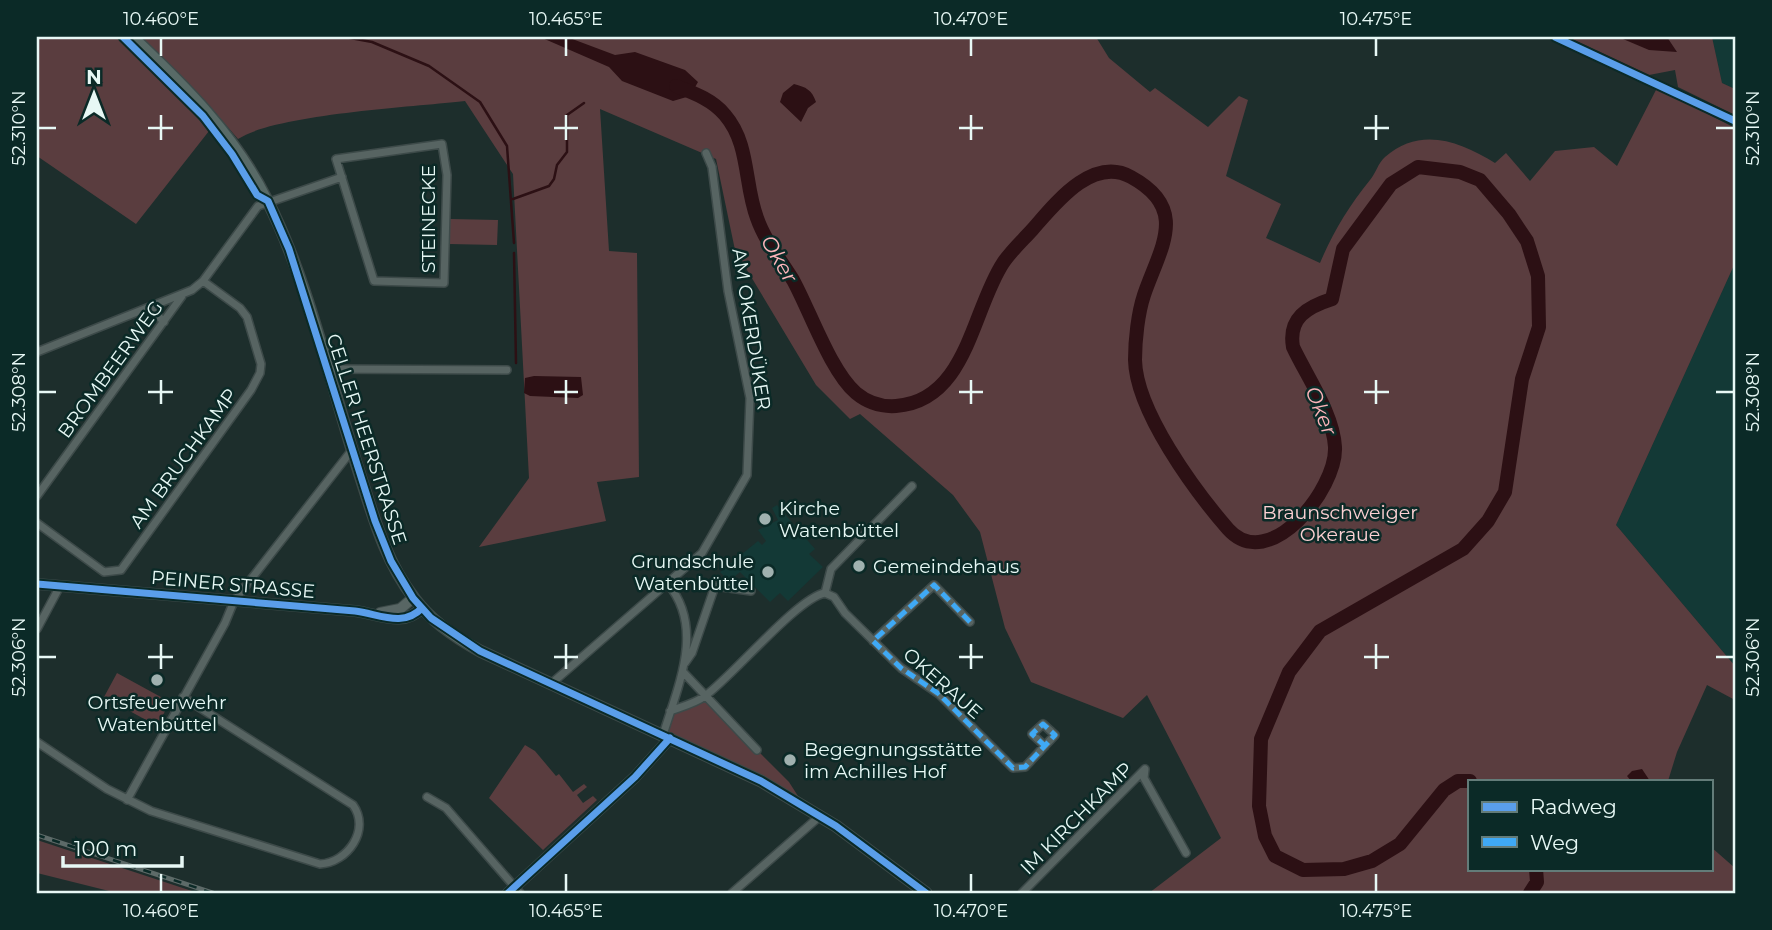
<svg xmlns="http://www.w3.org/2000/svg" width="1772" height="930" viewBox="0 0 1772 930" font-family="Montserrat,sans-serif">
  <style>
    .built { fill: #133936 }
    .green { fill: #5a3d3f }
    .water { fill: #2c1014 }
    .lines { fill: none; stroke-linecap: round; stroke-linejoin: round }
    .stream { stroke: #2c1014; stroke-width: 2.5 }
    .river { stroke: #2c1014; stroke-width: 14 }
    .minor-casing { stroke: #3d4a49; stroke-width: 10 }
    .secondary-casing { stroke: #3d4a49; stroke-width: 12 }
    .primary-casing { stroke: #3d4a49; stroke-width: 13 }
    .minor { stroke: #576462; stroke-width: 7 }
    .secondary { stroke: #586664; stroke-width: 10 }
    .primary { stroke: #586a67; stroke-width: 10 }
    .rail-casing { stroke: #5d6a68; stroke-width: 5 }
    .rail { stroke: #0b2a27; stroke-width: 2.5; stroke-dasharray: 8; stroke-linecap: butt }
    .quiet { stroke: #3fa9f5; stroke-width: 5; stroke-dasharray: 10 5; stroke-linecap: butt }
    .cycleway-casing { stroke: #0b2a27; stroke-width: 11 }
    .cycleway { stroke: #5a9eea; stroke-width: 7 }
    .ticks { fill: none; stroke: #e7f8f5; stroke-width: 2.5 }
    .poi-dot { fill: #a0b1af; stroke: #0b2a27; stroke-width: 2.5 }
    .labels { text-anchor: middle; stroke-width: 5; stroke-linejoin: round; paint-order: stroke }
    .street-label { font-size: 19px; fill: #e7f8f5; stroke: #0b2a27 }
    .poi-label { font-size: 19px; fill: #e7f8f5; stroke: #0b2a27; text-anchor: start }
    .park-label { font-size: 19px; fill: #fdd1d3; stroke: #0b2a27 }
    .water-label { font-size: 21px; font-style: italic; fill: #fcb4b9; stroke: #0b2a27 }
    .neatline { fill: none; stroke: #e7f8f5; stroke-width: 2.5 }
    .ticks-label { font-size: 18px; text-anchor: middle; fill: #e7f8f5 }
  </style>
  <rect width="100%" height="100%" fill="#1d2e2c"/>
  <path class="built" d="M1712 37H1735V89L1722 83Z
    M1735 263V666L1616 525Z
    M777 505 815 549 809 554 823 567 788 601 780 593 770 602 740 572 729 581 720 572 758 541 762 545 766 541 758 530 778 520 772 508Z"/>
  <path class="green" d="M37 37H116L172 89 209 131 136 224 37 156Z
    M141 37H1096L1109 58 1150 92 1155 88 1208 127 1239 96 1248 100 1226 176 1281 204 1266 238 1320 263C1333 232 1349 206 1370 180 1376 173 1378 163 1385 157 1420 126 1460 141 1495 163L1506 153 1530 181 1555 151 1594 147 1617 166 1657 88 1735 128V263L1616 525 1735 666V700L1707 685 1677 752 1668 781H1469V869H1711V847L1735 868V893H1149L1221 838 1147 695 1123 718 1031 682 1005 628 980 532 953 495 860 414 850 419 816 385 735 250 716 159 600 109 609 251 637 253 639 477 597 482 606 521 479 547 529 478 513 174 465 101C414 107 276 114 238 139L206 102Z
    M1568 37H1712L1722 83 1735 89V115L1678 87 1675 70 1649 75Z
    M450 219 498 220 497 245 449 244Z
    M117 673 170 702 157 726 104 697Z
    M704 697 789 782 805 807 663 735 670 711Z
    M525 745 535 751 556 776 559 774 573 792 584 784 587 787 577 795 583 803 593 796 597 800 543 850 489 798Z
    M37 840 198 893H117L37 873Z"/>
  <path class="water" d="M540 37H567L615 55 635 52 685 70 698 82 690 96 673 101 622 81 609 67Z
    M1625 37H1667L1677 52 1649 50 1623 39Z
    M794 84C806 87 812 90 816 102L808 108 801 122 780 102 783 93Z
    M534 376 581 377 583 395 578 398 530 396 524 393 525 378Z
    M1642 769 1650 781H1631L1627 776 1632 771Z"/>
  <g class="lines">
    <path class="stream" d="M345 37 372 42 429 66 480 102 507 146 514 243
      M513 199 549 186 554 179 557 165 567 152V115L584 103
      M514 253 516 363"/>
    <path class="river" d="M676 86C694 93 713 100 725 115 750 144 744 184 757 218 765 241 780 259 793 280 810 311 831 372 856 393 868 403 881 407 896 406 967 401 972 310 1003 263 1011 251 1022 241 1032 230 1054 205 1092 155 1131 177 1190 209 1160 248 1144 295 1138 313 1135 340 1135 360 1136 411 1195 491 1228 529 1269 575 1337 489 1335 447 1333 413 1307 377 1293 347 1288 318 1307 307 1332 299L1343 249 1391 184 1418 167 1460 172 1480 180 1509 214 1527 241 1538 276 1539 327 1522 379 1505 492 1488 521 1463 549 1320 631 1289 672 1261 739 1259 806 1265 836 1275 856 1303 870 1344 869 1372 861 1400 844 1444 790 1458 781H1470
      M1530 893 1537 882 1536 869"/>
    <defs>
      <path id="minor" d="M442 144 447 175 444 283 374 281 336 159Z
        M150 308 164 322
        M37 352 192 290 203 281 258 206 342 177
        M327 369 507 370
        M37 496 182 296
        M37 523 104 572 121 570 251 390 260 373 261 364 247 317 240 308 203 281
        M825 593 834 597 845 613 901 668 939 694 1013 768 1025 767 1055 735 1043 724 1032 734 1045 746
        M37 629 60 586
        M873 641 934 585 970 622
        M685 663 692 653 715 586 751 591
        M684 673 757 750
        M552 683 702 553 747 475 750 398 728 291 712 167 706 153
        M670 711C681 707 696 703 705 696 733 676 797 598 825 593L831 569 912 486
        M663 735C678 686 705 628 668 584
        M37 742 107 789 151 811 320 864C347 863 371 830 353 805L183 697
        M427 797 446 808 520 893
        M127 800 225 623 234 601 352 450
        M732 893 820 816
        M1022 893 1145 769 1144 778 1186 853"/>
      <path id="secondary" d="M37 584 355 611C379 614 403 628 422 608
        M380 613 400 609 413 598
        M508 893 635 777 670 738"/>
      <path id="primary" d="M133 37C185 86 235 135 267 200 308 280 331 385 359 472 373 515 385 561 414 598 431 621 454 637 480 651L761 781 836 826 926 893"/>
    </defs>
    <use href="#minor" class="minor-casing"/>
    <use href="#secondary" class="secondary-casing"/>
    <use href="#primary" class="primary-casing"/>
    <use href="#minor" class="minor"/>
    <use href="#secondary" class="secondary"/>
    <use href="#primary" class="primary"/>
    <defs>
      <path id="rail" d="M37 835 213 893"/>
    </defs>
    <use href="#rail" class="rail-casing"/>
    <use href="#rail" class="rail"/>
    <path class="quiet" d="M970 622 934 585 873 641 901 668 939 694 1013 768 1025 767 1055 735 1043 724 1032 734 1045 746"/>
    <defs>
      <path id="cycleway" d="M123 37 203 116 232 154 257 195 268 201 289 249 375 521 391 561 413 598 431 618 480 651 761 781 836 826 926 893
        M1555 37 1735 121
        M37 584 355 611C379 614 403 628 422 608
        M508 893 635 777 670 738"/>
    </defs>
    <use href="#cycleway" class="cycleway-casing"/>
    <use href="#cycleway" class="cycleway"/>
  </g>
  <path class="ticks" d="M161 38V56M566 38V56M971 38V56M1376 38V56M161 115V140M566 115V140M971 115V140M1376 115V140M38 128H56M148 128H173M554 128H578M959 128H983M1364 128H1389M1716 128H1734M161 380V404M566 380V404M971 380V404M1376 380V404M38 392H56M148 392H173M554 392H578M959 392H983M1364 392H1389M1716 392H1734M161 644V669M566 644V669M971 644V669M1376 644V669M38 657H56M148 657H173M554 657H578M959 657H983M1364 657H1389M1716 657H1734M161 874V892M566 874V892M971 874V892M1376 874V892"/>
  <g class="poi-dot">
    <circle cx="765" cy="519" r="7"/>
    <circle cx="859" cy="566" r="7"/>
    <circle cx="768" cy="572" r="7"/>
    <circle cx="157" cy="680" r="7"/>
    <circle cx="790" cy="760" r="7"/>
  </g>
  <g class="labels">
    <g class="street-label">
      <text transform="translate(428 219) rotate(-90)" y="7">STEINECKE</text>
      <text transform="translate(752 329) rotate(81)" y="7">AM OKERDÜKER</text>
      <text transform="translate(110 369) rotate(-54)" y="7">BROMBEERWEG</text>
      <text transform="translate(367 439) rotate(72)" y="7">CELLER HEERSTRASSE</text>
      <text transform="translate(183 458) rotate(-54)" y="7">AM BRUCHKAMP</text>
      <text transform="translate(233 584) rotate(5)" y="7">PEINER STRASSE</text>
      <text transform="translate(943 683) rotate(41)" y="7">OKERAUE</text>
      <text transform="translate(1076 818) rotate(-45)" y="7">IM KIRCHKAMP</text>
    </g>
    <g class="poi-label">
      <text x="779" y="515">Kirche<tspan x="779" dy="22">Watenbüttel</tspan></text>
      <text x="754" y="568" text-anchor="end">Grundschule<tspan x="754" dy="22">Watenbüttel</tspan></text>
      <text x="873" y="573">Gemeindehaus</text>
      <text x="157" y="709" text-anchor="middle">Ortsfeuerwehr<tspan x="157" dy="22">Watenbüttel</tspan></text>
      <text x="804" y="756">Begegnungsstätte<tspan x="804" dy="22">im Achilles Hof</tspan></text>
    </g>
    <g class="park-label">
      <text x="1340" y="519">Braunschweiger<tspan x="1340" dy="22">Okeraue</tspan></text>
    </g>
    <g class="water-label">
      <text transform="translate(779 259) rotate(60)" y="7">Oker</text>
      <text transform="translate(1321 411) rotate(68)" y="7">Oker</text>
    </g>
  </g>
  <rect width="1772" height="930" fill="none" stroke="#0b2a27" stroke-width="77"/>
  <rect x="1468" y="780" width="245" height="91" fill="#0b2a27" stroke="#637c79" stroke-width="2"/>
  <rect x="1482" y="802" width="35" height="10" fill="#5a9eea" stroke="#637c79" stroke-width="2"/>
  <text x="1530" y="814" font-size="21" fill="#e7f8f5">Radweg</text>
  <rect x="1482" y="837" width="35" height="10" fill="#3fa9f5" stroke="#637c79" stroke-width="2"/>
  <text x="1530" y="850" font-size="21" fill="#e7f8f5">Weg</text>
  <g transform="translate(94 94)" stroke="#0b2a27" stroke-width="5" paint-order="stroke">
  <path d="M0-5L12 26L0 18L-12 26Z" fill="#e7f8f5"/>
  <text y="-10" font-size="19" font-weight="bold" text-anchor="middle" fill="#e7f8f5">N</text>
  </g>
  <path d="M63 856v10h119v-10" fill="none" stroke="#e7f8f5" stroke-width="3.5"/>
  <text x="74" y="856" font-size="21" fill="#e7f8f5" stroke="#0b2a27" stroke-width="5" paint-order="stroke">100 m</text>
  <rect x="38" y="38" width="1696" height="854" class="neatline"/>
  <g class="ticks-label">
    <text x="161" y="25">10.460°E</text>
    <text x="566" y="25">10.465°E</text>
    <text x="971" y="25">10.470°E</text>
    <text x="1376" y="25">10.475°E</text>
    <text transform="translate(19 128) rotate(-90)" y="6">52.310°N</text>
    <text transform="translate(1753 128) rotate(-90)" y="6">52.310°N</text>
    <text transform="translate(19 392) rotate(-90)" y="6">52.308°N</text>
    <text transform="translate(1753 392) rotate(-90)" y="6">52.308°N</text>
    <text transform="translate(19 657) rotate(-90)" y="6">52.306°N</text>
    <text transform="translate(1753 657) rotate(-90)" y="6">52.306°N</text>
    <text x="161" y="917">10.460°E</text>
    <text x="566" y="917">10.465°E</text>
    <text x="971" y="917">10.470°E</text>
    <text x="1376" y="917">10.475°E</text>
  </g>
</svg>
